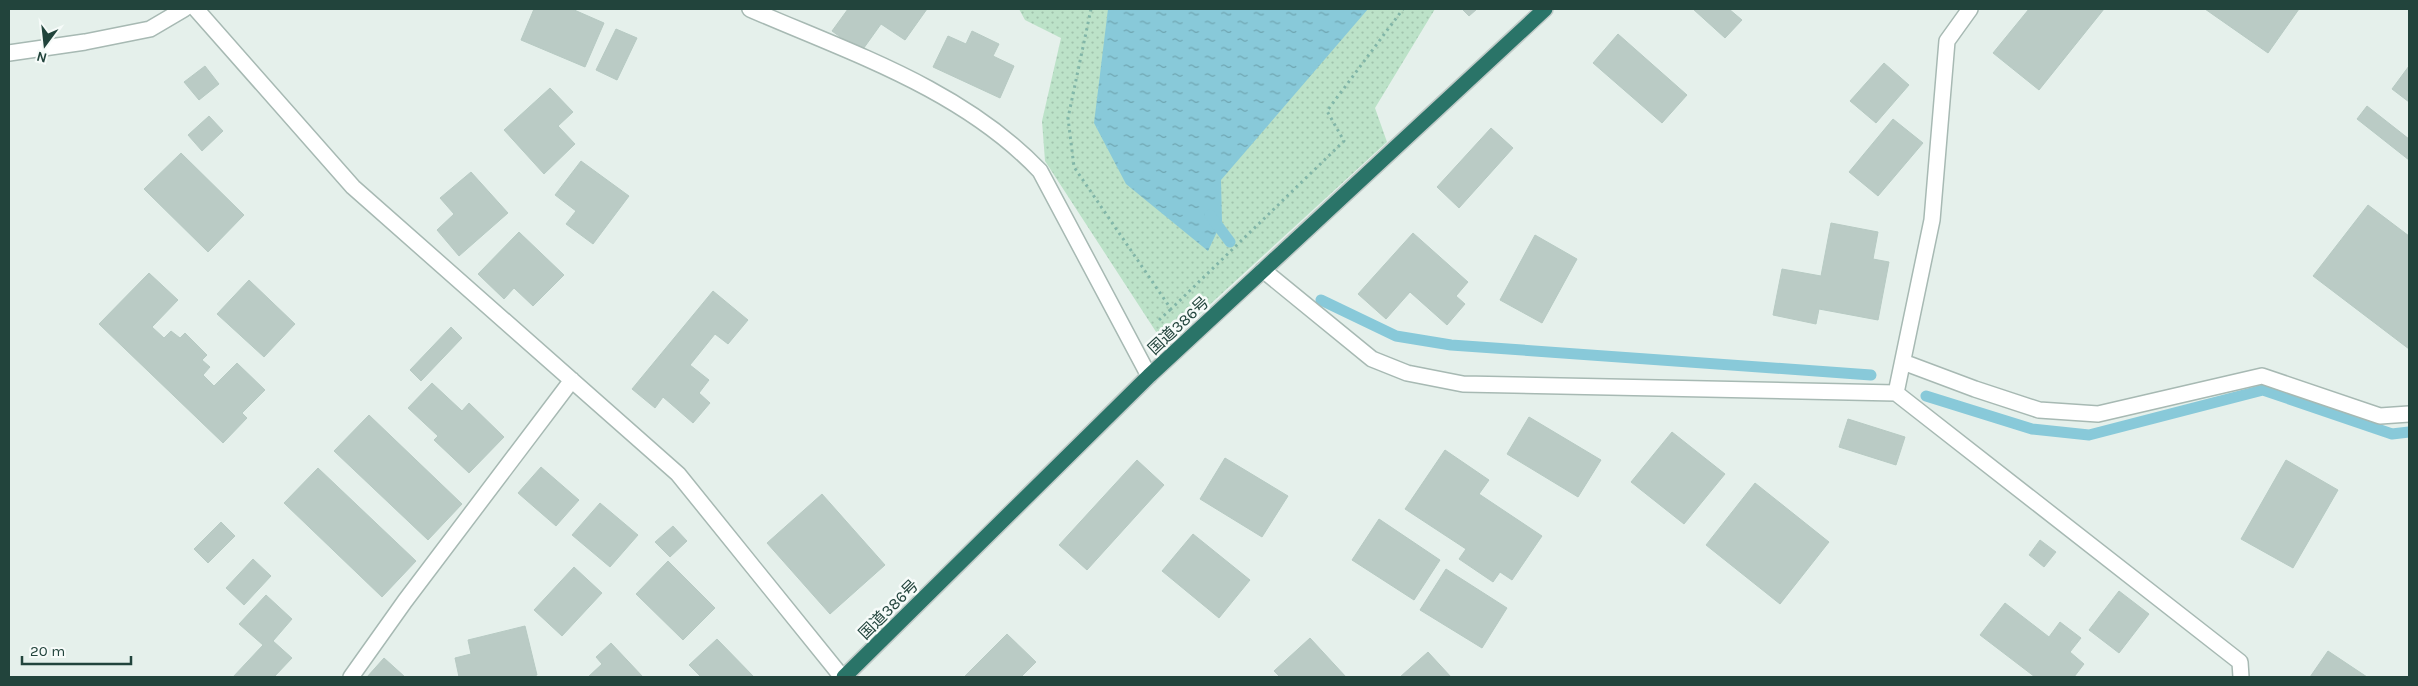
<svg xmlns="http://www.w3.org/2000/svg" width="2418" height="686" viewBox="0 0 2418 686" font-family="Karla,'Noto Sans JP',sans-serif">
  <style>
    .park { fill: url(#park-dots) }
    .water { fill: url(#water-ripples) }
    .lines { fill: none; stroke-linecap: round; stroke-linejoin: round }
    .stream { stroke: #88c9d9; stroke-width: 11 }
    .building { fill: #bacbc5; stroke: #b7cac3 }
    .minor-casing { stroke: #a7b9b3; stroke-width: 18 }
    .highway-casing { stroke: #c1cbc8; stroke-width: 18 }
    .path { stroke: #82b6a8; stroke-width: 3; stroke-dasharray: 2.5 4; stroke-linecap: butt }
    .minor { stroke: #fff; stroke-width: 15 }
    .highway { stroke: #2a7468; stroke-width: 15 }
    .labels { text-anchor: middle; stroke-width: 5; stroke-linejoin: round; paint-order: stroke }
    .street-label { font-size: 16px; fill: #22443c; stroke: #f6fbf9 }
  </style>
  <defs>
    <pattern id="park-dots" width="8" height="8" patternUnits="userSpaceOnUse" patternTransform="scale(1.25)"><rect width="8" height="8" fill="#bce2c8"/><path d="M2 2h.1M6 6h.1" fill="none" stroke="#a1c3ad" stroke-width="1.8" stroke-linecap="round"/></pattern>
    <pattern id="water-ripples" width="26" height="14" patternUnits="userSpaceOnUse" patternTransform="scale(1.25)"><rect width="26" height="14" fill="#88c9d9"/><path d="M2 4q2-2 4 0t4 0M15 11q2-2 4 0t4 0" fill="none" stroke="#6fa5b1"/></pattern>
  </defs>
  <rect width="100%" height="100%" fill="#e5f0eb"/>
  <path class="park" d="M1019 9H1435L1375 108 1387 142 1181 331 1162 341 1045 161 1042 121 1061 38 1025 20Z"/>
  <path class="water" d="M1108 9H1368L1221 180 1222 221 1208 251 1126 184 1094 123Z"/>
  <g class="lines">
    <path class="stream" d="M1210 215 1230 242
      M1321 300 1396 336 1451 345 1871 375
      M1926 396 2032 429 2089 435 2263 390 2392 434 2409 432"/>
  </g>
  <path class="building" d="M534 9H572L604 23 585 67 521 40Z
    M848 9H927L905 40 881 24 861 52 832 31Z
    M1462 9H1477L1469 16Z
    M1693 9H1729L1742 20 1725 38Z
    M2029 9H2104L2039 90 1993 53Z
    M2205 9H2299L2268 53Z
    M616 29 637 38 617 80 596 70Z
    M972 31 999 44 993 56 1014 66 1000 98 933 67 948 36 966 44Z
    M1618 34 1687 95 1662 123 1593 63Z
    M1884 63 1909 85 1876 123 1850 101Z
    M205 66 219 84 199 100 184 82Z
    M2409 66V102L2392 89Z
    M550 88 573 112 558 126 575 144 544 174 504 130Z
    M2367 106 2409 139V160L2357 119Z
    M209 116 223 131 202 151 188 135Z
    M1893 119 1923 143 1878 196 1849 172Z
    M1491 128 1513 148 1459 208 1437 187Z
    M181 153 244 215 208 252 144 189Z
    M581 161 629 196 593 244 566 224 576 211 555 195Z
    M471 172 508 213 459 256 437 230 454 214 440 198Z
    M2368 205 2409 236V349L2313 276Z
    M1831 223 1878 232 1873 259 1889 262 1878 320 1819 309 1816 324 1773 315 1782 269 1821 276Z
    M519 232 564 275 533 306 514 288 504 299 478 274Z
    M1413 233 1468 282 1456 296 1465 304 1447 325 1410 292 1386 319 1358 294Z
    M1535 235 1577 259 1542 323 1500 300Z
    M149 273 178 300 152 327 164 338 171 331 180 338 185 333 207 355 202 360 210 367 203 375 214 386 237 363 265 390 242 413 247 418 223 443 99 324Z
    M249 280 295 324 264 357 217 314Z
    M713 291 748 320 728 344 715 334 690 365 709 380 699 393 710 403 693 423 663 397 655 408 632 389Z
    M451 327 462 338 421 381 410 370Z
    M432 383 462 411 469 403 504 437 469 473 434 440 438 436 408 408Z
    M369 415 462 504 428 540 334 451Z
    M1529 417 1601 460 1578 497 1507 454Z
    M1848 419 1905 437 1896 465 1839 447Z
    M1672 432 1725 474 1684 524 1631 482Z
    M1445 450 1489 480 1479 494 1542 536 1512 580 1500 572 1493 582 1459 559 1466 549 1405 509Z
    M1225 458 1288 496 1262 537 1200 499Z
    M1137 460 1164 485 1087 570 1059 545Z
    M2286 460 2338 490 2293 568 2241 539Z
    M541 467 579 500 556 526 518 493Z
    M318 468 416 561 382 597 284 503Z
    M1755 483 1829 542 1780 604 1706 545Z
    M822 494 885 565 830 614 767 543Z
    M600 503 638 535 610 567 572 535Z
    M1379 519 1440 560 1414 600 1352 560Z
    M221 522 235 536 208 563 194 549Z
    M673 526 687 541 670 557 655 542Z
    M1193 534 1250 580 1219 618 1162 571Z
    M2040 540 2056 552 2044 567 2029 555Z
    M253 559 271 576 244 605 226 588Z
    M668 561 715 608 683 640 636 594Z
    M574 567 602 593 562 636 534 610Z
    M1446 569 1507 608 1482 648 1420 610Z
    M2119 591 2149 614 2119 653 2089 630Z
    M266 595 292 619 273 641 292 658 274 677H233L263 645 239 624Z
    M2005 603 2049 637 2060 622 2081 638 2070 652 2084 664 2074 677H2035L1980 635Z
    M525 626 537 675 529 677H459L455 658 471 654 468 640Z
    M1007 634 1036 662 1021 677H964Z
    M1310 638 1346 677H1280L1274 671Z
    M717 639 754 677H701L689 665Z
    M611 643 643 677H588L602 664 596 657Z
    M2328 651 2367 677H2310Z
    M1428 652 1451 677H1400Z
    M384 658 405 677H367Z"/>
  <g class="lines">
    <defs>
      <path id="minor" d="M196 9 353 187 678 474 842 677
        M750 9C851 53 962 89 1040 171L1149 376
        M9 53 85 42 150 29 184 9
        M1263 270 1372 359 1407 373 1463 384 1896 393 2240 662 2241 677
        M1903 362 1975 389 2039 410 2098 414 2262 376 2380 416 2409 414
        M1896 393 1932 220 1947 41 1970 9
        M351 677 405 601 572 380"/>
      <path id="highway" d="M844 677 1149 376 1545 9"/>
    </defs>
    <use href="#minor" class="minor-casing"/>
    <use href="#highway" class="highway-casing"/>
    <path class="path" d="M1091 9 1068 118 1074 167 1171 309 1344 141 1327 111 1403 9
      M1159 320 1171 309"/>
    <use href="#minor" class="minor"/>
    <use href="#highway" class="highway"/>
  </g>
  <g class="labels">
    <g class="street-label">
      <text transform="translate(1178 325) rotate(-43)" y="6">国道386号</text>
      <text transform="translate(888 609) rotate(-45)" y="6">国道386号</text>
    </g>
  </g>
  <rect width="2418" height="686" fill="none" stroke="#22443c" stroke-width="20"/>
  <g transform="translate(45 45) rotate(195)" stroke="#f6fbf9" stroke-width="4" paint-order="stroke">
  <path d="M0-4L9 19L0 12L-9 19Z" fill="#22443c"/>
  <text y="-8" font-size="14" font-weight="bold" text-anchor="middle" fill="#22443c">N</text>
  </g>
  <path d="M22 656v8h109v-8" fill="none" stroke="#22443c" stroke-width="2.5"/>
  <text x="30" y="656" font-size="15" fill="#22443c" stroke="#f6fbf9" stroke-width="4" paint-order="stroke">20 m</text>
</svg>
